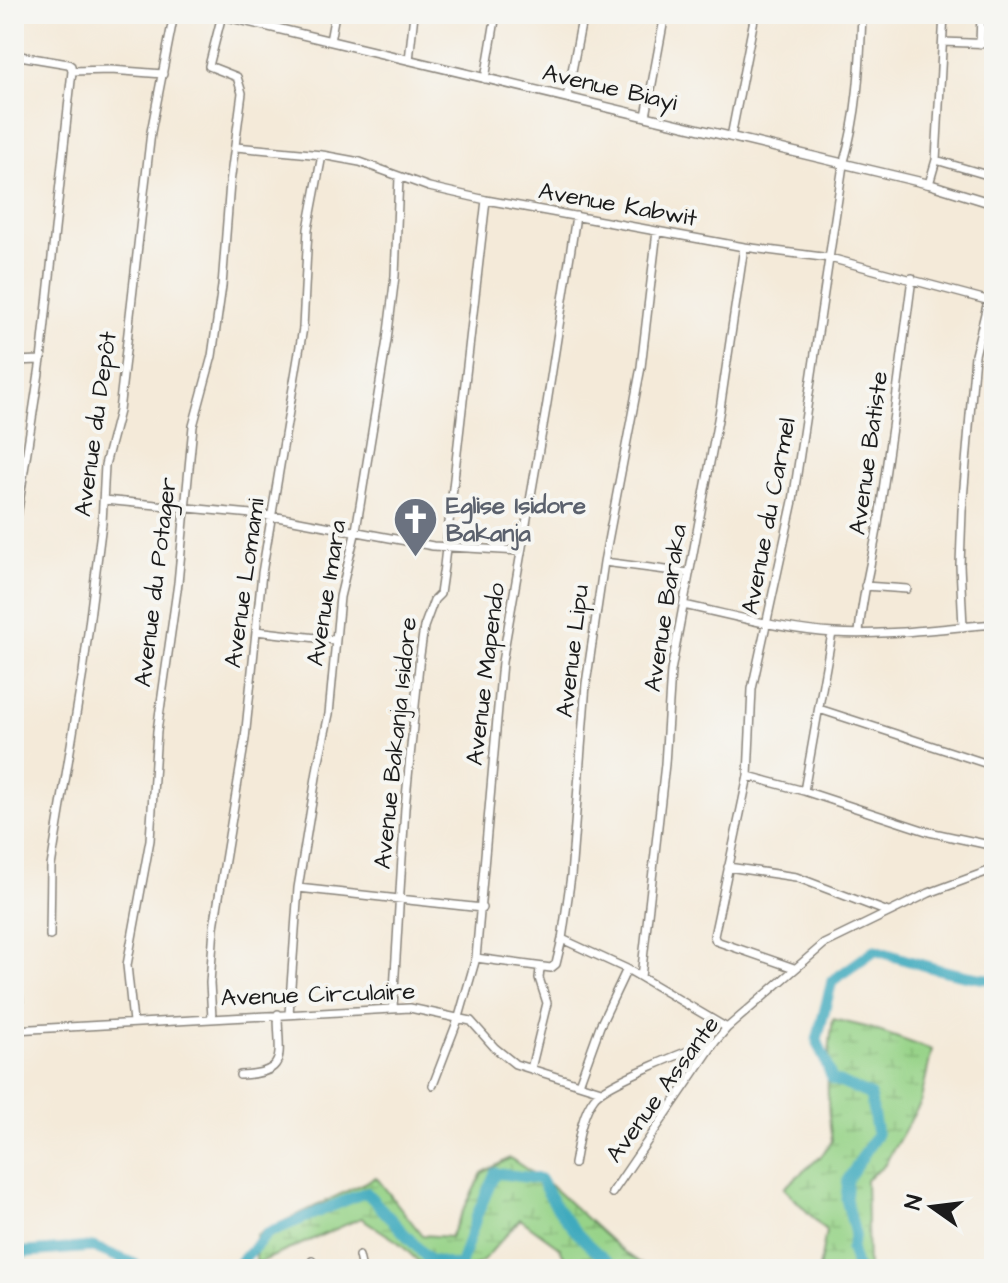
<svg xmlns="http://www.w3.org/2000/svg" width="1008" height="1283" viewBox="0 0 1008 1283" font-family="'Architects Daughter',sans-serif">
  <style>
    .wetland { fill: url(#wetland-marsh); stroke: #5a7852; stroke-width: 2 }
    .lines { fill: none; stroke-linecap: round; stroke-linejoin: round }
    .river { stroke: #3faabe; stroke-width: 11 }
    .minor-casing { stroke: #88837a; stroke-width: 10 }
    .tertiary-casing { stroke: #88837a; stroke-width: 11 }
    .minor { stroke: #fff; stroke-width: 7 }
    .tertiary { stroke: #fff; stroke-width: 8 }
    .labels { text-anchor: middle; stroke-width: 8; stroke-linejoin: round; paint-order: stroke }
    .street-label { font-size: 24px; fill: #1c1c1c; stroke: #f6f6f2 }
    .worship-label { font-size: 24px; font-weight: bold; fill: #5b616d; stroke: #f6f6f2; text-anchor: start }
  </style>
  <defs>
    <pattern id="wetland-marsh" width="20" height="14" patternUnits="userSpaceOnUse" patternTransform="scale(2)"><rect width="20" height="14" fill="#97d388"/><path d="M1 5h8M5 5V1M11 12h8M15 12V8" fill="none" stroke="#82b575"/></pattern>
  </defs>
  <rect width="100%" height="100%" fill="#f6f6f2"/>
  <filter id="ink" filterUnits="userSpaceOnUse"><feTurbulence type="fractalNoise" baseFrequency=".0125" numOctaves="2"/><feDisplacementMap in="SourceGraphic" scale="16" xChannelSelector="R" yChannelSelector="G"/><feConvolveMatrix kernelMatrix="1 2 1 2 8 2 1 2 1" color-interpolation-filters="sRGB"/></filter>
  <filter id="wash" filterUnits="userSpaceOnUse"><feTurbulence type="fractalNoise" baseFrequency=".006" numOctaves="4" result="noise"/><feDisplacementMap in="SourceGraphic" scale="32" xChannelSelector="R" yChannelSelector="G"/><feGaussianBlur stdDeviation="1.8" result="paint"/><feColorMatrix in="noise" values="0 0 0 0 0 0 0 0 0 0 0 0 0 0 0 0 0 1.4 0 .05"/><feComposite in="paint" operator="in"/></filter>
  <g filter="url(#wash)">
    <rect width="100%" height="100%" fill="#f4ead9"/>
    <path class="wetland" d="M833 1019 870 1028 932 1050 920 1104 883 1167 866 1179 868 1269H819L826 1231 784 1188 821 1156 832 1141C825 1100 827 1060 833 1019Z
      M510 1158 550 1185 620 1249 649 1269H570L560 1248 520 1219 483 1261 469 1269H442L422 1265 398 1242 361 1218 256 1264V1235L376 1177 422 1235 450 1237 482 1173Z"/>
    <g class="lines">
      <path class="river" d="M14 1253 93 1247 135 1264 138 1269
        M234 1269 268 1233 366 1192 428 1259 460 1267 477 1215 495 1173 540 1179C561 1219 582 1242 617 1269
        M857 1269 851 1249 855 1234 846 1199 848 1179 877 1134 870 1095 832 1079 817 1040 832 981 875 950C914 963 952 975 994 980"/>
    </g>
  </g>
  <g filter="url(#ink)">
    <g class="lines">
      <defs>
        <path id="minor" d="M330 41 335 14
          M943 42 994 44
          M980 44 981 14
          M14 55 68 64 71 66 72 71 111 70 163 74
          M409 60 414 14
          M485 79 496 14
          M567 97 583 14
          M646 116 665 14
          M731 137 755 14
          M236 147 322 155 360 162 429 187 486 200 744 247 830 258 994 302
          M936 160 994 177
          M929 184 936 160 944 14
          M14 361 41 360
          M104 500 272 516 433 546 521 551
          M14 536 41 360 72 71
          M604 562 689 573
          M865 586 907 589
          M683 605C732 615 783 630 834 633 887 636 941 628 994 624
          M963 627 960 565 962 511 975 355 988 301
          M256 631 334 640
          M859 633C862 594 873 557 879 518 891 438 902 358 912 278
          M819 709 994 766
          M748 776 804 791 929 832 994 846
          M804 791 832 633
          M728 867 796 877 888 912
          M298 888 482 908
          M50 936 51 866 83 672 102 523 105 465 119 411 151 132 174 14
          M562 939 627 969 727 1028
          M476 958 551 968 556 964 562 939 571 876 586 684 604 562 641 367 657 231
          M14 964 19 994 20 1029
          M794 968 716 941 714 936 748 776 752 689 793 501 843 165C858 115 860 66 862 14
          M641 977 665 764 671 671 720 409 744 247
          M393 1007 405 808 420 655 424 627 434 600 440 594 444 566 486 200
          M289 1014 298 888 318 765 329 714 340 597 356 530 387 340 395 276 399 177
          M212 1018 210 983 214 927 245 739 262 573 303 328 308 229 322 155
          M133 1022 127 965 150 840 157 731 178 583 193 426 212 356 222 286 230 183 242 93 237 77 209 66 222 15
          M14 1030 410 1008 471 1021 495 1048 515 1064 601 1091
          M531 1069 547 1003 539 978 540 969
          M240 1075C290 1073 278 1056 278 1014
          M579 1084 600 1026 627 969
          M433 1085 459 1017 476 958 502 662 547 403 576 216
          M574 1164C578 1144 581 1115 594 1098 605 1083 693 1048 715 1042
          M612 1193 715 1042 727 1028 824 944 929 893 994 869
          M359 1256 362 1269
          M312 1261 315 1269"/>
        <path id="tertiary" d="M216 14 929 184 994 204"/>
      </defs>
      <use href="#minor" class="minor-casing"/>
      <use href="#tertiary" class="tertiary-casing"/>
      <use href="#minor" class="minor"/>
      <use href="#tertiary" class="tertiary"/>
    </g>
  </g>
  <defs>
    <symbol id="church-pin" viewBox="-11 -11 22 30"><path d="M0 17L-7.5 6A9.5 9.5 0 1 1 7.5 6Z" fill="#6b7280" stroke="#f6f6f2"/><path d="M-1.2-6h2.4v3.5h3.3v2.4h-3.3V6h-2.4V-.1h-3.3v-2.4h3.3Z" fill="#fff"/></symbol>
  </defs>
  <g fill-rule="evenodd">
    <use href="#church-pin" x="390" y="494" width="51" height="69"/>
  </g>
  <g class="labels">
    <g class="street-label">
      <text transform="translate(610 87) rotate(13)" y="8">Avenue Biayi</text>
      <text transform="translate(618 204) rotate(10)" y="8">Avenue Kabwit</text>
      <text transform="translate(95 424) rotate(-82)" y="8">Avenue du Depôt</text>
      <text transform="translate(868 453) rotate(-82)" y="8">Avenue Batiste</text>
      <text transform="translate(768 516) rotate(-79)" y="8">Avenue du Carmel</text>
      <text transform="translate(155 582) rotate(-83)" y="8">Avenue du Potager</text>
      <text transform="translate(244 583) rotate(-82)" y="8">Avenue Lomami</text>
      <text transform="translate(326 593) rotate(-81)" y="8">Avenue Imara</text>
      <text transform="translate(665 608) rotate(-81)" y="8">Avenue Baraka</text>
      <text transform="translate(572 651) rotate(-83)" y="8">Avenue Lipu</text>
      <text transform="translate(485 674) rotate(-83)" y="8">Avenue Mapendo</text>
      <text transform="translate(395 743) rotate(-84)" y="8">Avenue Bakanja Isidore</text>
      <text transform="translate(318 994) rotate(-2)" y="8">Avenue Circulaire</text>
      <text transform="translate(662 1089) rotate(-54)" y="8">Avenue Assante</text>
    </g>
    <g class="worship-label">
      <text x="446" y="513">Eglise Isidore<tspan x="446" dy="28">Bakanja</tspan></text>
    </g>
  </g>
  <rect width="1008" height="1283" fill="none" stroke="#f6f6f2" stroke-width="48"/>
  <g transform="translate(932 1207) rotate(284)" stroke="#f6f6f2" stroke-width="6" paint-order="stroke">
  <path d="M0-6L14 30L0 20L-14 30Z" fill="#1c1c1c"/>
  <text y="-12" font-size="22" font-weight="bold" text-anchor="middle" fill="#1c1c1c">N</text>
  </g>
</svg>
